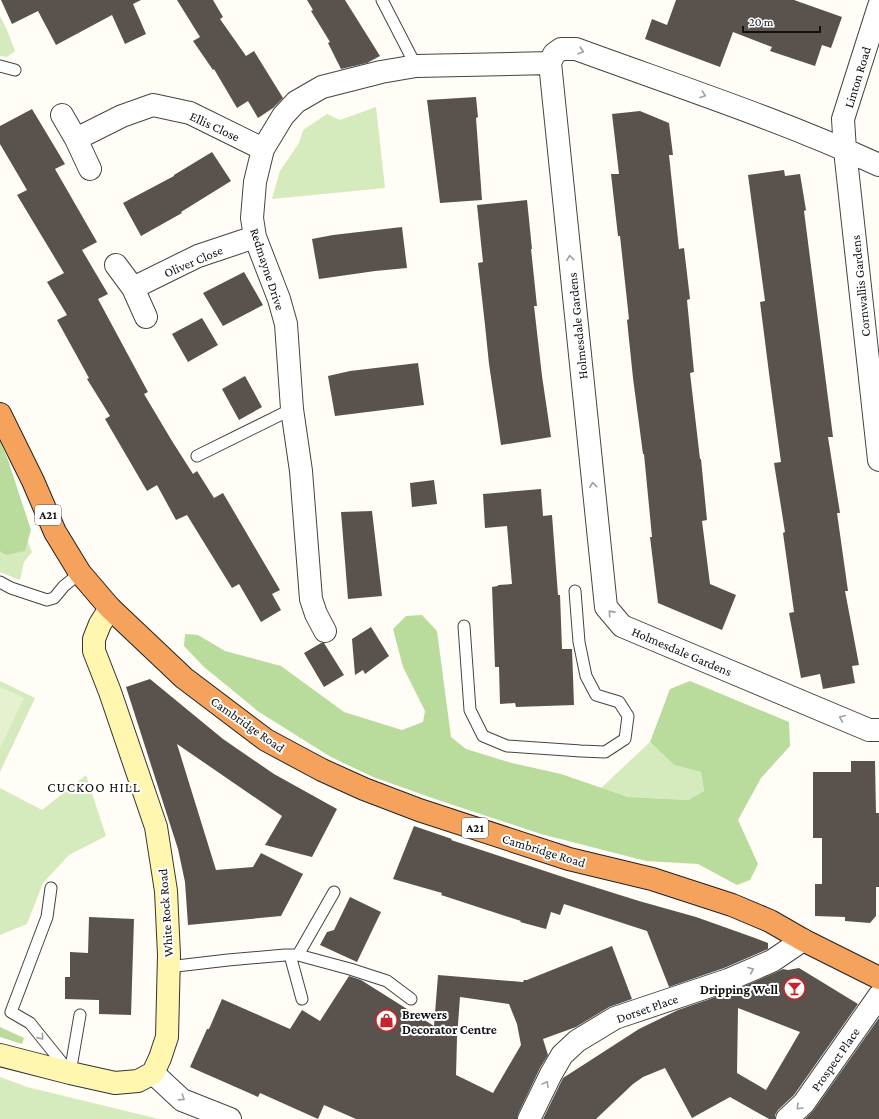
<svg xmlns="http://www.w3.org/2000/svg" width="879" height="1119" viewBox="0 0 879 1119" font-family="'Crimson Pro',serif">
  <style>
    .green { fill: #d5ebbd }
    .forest { fill: #b9dc9c }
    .pitch { fill: #e6f2cf }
    .building { fill: #5a524d; fill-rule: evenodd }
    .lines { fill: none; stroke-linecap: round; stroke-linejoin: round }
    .lane-casing { stroke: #444; stroke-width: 13 }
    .street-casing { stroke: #444; stroke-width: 24 }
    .secondary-casing { stroke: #333; stroke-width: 24 }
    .highway-casing { stroke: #222; stroke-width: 24 }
    .lane { stroke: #fff; stroke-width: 11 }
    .street { stroke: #fff; stroke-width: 22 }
    .secondary { stroke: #fff6b0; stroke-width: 22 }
    .highway { stroke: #f5a25d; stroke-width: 22 }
    .oneway { stroke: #a0a0a0 }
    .labels { text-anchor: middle; stroke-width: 4; stroke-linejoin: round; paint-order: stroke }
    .shield { fill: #fff; stroke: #585858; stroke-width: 1 }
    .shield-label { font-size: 12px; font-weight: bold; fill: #111 }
    .street-label { font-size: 13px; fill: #111; stroke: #fff }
    .poi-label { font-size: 13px; font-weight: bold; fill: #111; stroke: #fff; text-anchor: end }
    .neighbourhood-label { font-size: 14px; letter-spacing: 1px; fill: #111; stroke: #fff }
  </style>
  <rect width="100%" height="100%" fill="#fffdf5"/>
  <path class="green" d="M0 16 7 30 15 51 7 57 0 56Z
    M376 107 385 188 272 199 280 171 299 143 303 130 327 114 340 120Z
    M0 476 32 552 24 562 20 580 0 572Z
    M0 681 35 698 0 772Z
    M650 742 674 765 701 772 704 791 688 800 628 797 601 788Z
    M86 775 106 836 69 855 43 883 27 924 0 935V788L42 810Z
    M0 1077 27 1087 159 1119H0Z"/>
  <path class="forest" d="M0 441 8 460 31 530 25 551 6 555 0 551Z
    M422 615 437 631 451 737 466 749 512 763 561 774 628 797 688 800 704 791 701 772 674 765 650 742 670 689 690 681 789 722 790 746 761 778 738 820 758 864 750 880 737 885 698 864 646 861 541 834 438 800 373 777 331 757 259 712 204 667 184 646 185 634 198 635 225 651 281 666 344 712 402 730 423 722 425 711 403 667 393 629 406 616Z
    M0 1027 24 1038 22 1044 0 1037Z"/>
  <path class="pitch" d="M0 687 24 698 0 748Z"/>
  <path class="building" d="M1 0H141L133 4 146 34 125 44 112 15 56 45 38 11 12 24Z
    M177 0H213L223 17 220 19 246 56 254 51 283 98 273 108 258 118 248 101 237 108 214 69 213 70 193 41 200 37Z
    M307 0H345L380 56 367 63 341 69 328 43 330 42 311 11 313 10Z
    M676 0H794L842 17 831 48 822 45 815 66 770 51 772 47 733 32 720 67 645 39 652 19 667 25Z
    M476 97 478 117 476 118 482 200 440 203 427 100Z
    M32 109 65 164 55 169 97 242 82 250 108 294 98 299 148 392 144 394 172 441 193 474 197 471 214 498 223 493 280 590 272 594 281 610 261 622 239 584 232 588 187 515 176 520 157 485 147 491 105 419 110 416 87 379 89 378 57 320 67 315 47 282 64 273 17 195 27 190 0 144V126Z
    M640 111 669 123 673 155H669L679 249 684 248 690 299 687 300 694 372 690 373 700 459H701L707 520 702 521 710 584 736 595 722 630 658 603 650 537H652L644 454H643L633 378 627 320 629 319 620 236H618L611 174H619L612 114Z
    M212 152 231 181 181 212 182 213 141 236 123 203 174 176V175Z
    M784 170 785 176 800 174 806 210 804 211 833 437H828L840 513H837L848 591H845L859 665 852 666 855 683 823 689 820 674 801 678 789 613 794 612 783 533 785 532 774 463 781 462 770 381 760 302 765 301 748 175Z
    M527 200 532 249H531L537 306H534L542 376 551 437 501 445 489 364 485 325 478 263 483 262 477 205Z
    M402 227 407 268 375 271 319 279 312 239 333 235Z
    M244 272 263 305 223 326 203 293Z
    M202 318 218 345 188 362 172 334Z
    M418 363 424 405 335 416 328 376 350 371Z
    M245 376 262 407 239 420 222 389Z
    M434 480 437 504 412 507 410 483Z
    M541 489 543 516 552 515 558 595H560L562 649H572L574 705 516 707 515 703 500 704 499 667H495L492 587 498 586V585L512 584 507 526 485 528 483 494Z
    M372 511 382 596 348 599 341 512Z
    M371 627 389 656 365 674 363 670 355 675 352 639Z
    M321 643H324L344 675 324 687 304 653Z
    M150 679 223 739 274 774 337 809 312 857 265 845 282 816 177 744 216 870 253 867 261 853 303 874 281 916 188 925 185 882 178 849 126 687Z
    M851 761H875L876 813H879V887H876V916L870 923 845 921V917L815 916V884H822V838H813V772H851Z
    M414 826 452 839 451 840 572 880 639 901 696 917 755 938 768 943V949L724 968 669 987 647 931 564 904 560 915 551 912 546 929 520 922 521 921 441 895 442 893 393 879Z
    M350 897 381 912 357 962 320 945 327 932 334 930Z
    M89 917 134 919 131 1015 99 1014V1000L65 999V977H70V952L88 953Z
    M612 946 632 999 609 1007 576 1027 543 1039 548 1055 540 1068 518 1114 517 1119H356L324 1105 318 1119 260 1093 258 1097 190 1067 207 1029H209L222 999 290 1029 302 1010 320 1021 349 976 361 980 434 1026 438 975 523 982 524 980H527ZM460 997 509 1004 517 1024 521 1045 493 1093 456 1075 457 1038Z
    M799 968 858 1004 794 1095 778 1110 775 1115V1119H769L730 1097 692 1118 665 1068 643 1077 633 1084 596 1119H543L563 1078 639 1029 678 1010 733 991 777 972 783 969 788 970ZM738 1008 800 1032 766 1090 737 1073Z
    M879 1018V1119H805L814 1110Z"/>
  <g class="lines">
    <defs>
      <path id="lane" d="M382 0 416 66
        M0 66 15 70
        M197 456 292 409
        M0 582 11 588 47 600 54 598 64 586 80 573
        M464 626 470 710 483 736 507 746 581 751 605 752 625 739 628 716 619 702 596 695 586 676 579 642 575 591
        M51 888 47 917 11 1012 30 1023 67 1069
        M290 955 302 999
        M298 955 334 892
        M168 967 228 960 285 955H298L350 969 387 981 411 999
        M70 1073 80 1015"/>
      <path id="street" d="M879 6 843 119 845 150 879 460
        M62 115 76 139 90 169
        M76 139 122 116 153 105 190 113 263 149
        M879 165C781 120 677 86 576 49H561L554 54 550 63 606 607 622 626 869 730H879
        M116 265 133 288 146 317
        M133 288 198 256 255 237
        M325 631 316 614 311 599 301 471 292 409 286 324 279 299 255 237 252 218 255 182 263 149 283 116 296 102 322 87 381 72 416 66 550 63
        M153 1073 182 1100 230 1119
        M529 1119 551 1074 562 1055 577 1041 615 1018 728 980 772 961 803 940
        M787 1119 804 1103 879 996"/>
      <path id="secondary" d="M0 1055 70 1073 115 1083 138 1081 153 1073 160 1058 167 1037 169 955 166 891 156 827 110 692 94 651V639L100 624 110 608"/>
      <path id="highway" d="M0 414 33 481 55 532 80 573 110 608 184 678 266 740 322 770 364 789 419 810 569 859 652 879 732 905 770 921 803 940 879 978"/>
    </defs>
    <use href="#lane" class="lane-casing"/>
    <use href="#street" class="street-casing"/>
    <use href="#secondary" class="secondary-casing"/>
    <use href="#highway" class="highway-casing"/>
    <use href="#lane" class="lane"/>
    <use href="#street" class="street"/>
    <use href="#secondary" class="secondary"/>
    <use href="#highway" class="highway"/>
  </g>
  <defs><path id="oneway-chevron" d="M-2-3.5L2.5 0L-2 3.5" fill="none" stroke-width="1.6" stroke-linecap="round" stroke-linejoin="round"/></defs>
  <g class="oneway">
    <use href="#oneway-chevron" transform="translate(581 51) rotate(18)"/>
    <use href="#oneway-chevron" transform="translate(703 95) rotate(20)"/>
    <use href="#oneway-chevron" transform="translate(570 258) rotate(-96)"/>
    <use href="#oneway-chevron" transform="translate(593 485) rotate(-96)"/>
    <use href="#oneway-chevron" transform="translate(611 613) rotate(-132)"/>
    <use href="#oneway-chevron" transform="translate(842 718) rotate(-157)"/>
    <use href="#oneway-chevron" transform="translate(751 970) rotate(-23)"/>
    <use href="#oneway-chevron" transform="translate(41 1037) rotate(51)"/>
    <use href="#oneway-chevron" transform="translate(546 1084) rotate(-62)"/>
    <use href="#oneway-chevron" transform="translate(182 1098) rotate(33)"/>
    <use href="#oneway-chevron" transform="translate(799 1107) rotate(135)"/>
  </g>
  <defs>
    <symbol id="bar-ring" viewBox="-11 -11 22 22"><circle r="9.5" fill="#fff" stroke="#c4262e" stroke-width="1.5"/><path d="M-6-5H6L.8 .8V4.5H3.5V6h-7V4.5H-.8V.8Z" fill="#c4262e"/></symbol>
    <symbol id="shop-ring" viewBox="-11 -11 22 22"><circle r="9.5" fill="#fff" stroke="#c4262e" stroke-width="1.5"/><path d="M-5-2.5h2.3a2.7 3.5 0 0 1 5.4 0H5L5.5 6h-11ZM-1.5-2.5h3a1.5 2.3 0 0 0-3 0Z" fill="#c4262e"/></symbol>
  </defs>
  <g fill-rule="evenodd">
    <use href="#bar-ring" x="782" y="976" width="25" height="25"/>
    <use href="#shop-ring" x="374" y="1008" width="25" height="25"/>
  </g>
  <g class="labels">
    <g class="shield">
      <rect x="35" y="505" width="26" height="20" rx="3"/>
      <rect x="462" y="818" width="26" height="20" rx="3"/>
    </g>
    <g class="shield-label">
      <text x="48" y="519">A21</text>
      <text x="475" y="832">A21</text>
    </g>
    <g class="street-label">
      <text transform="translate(857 77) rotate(-73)" y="5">Linton Road</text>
      <text transform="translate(215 126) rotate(25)" y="5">Ellis Close</text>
      <text transform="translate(193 261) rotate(-23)" y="5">Oliver Close</text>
      <text transform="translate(268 269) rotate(72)" y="5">Redmayne Drive</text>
      <text transform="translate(860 286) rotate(-96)" y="5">Cornwallis Gardens</text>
      <text transform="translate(577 326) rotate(-96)" y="5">Holmesdale Gardens</text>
      <text transform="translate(682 651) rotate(23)" y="5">Holmesdale Gardens</text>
      <text transform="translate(248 724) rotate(35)" y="5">Cambridge Road</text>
      <text transform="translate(544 850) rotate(17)" y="5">Cambridge Road</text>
      <text transform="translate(165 913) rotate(-94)" y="5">White Rock Road</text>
      <text transform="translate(647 1008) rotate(-19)" y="5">Dorset Place</text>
      <text transform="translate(835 1059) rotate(-55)" y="5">Prospect Place</text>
    </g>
    <g class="poi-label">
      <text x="778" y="994">Dripping Well</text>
      <text x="402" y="1019" text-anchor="start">Brewers<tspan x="402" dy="15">Decorator Centre</tspan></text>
    </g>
    <g class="neighbourhood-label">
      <text x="94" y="792">CUCKOO HILL</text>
    </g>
  </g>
  <path d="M743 26v6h77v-6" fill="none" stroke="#111111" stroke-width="2"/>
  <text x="749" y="26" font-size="12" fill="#111111" stroke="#ffffff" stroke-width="3" paint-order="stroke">20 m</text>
</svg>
